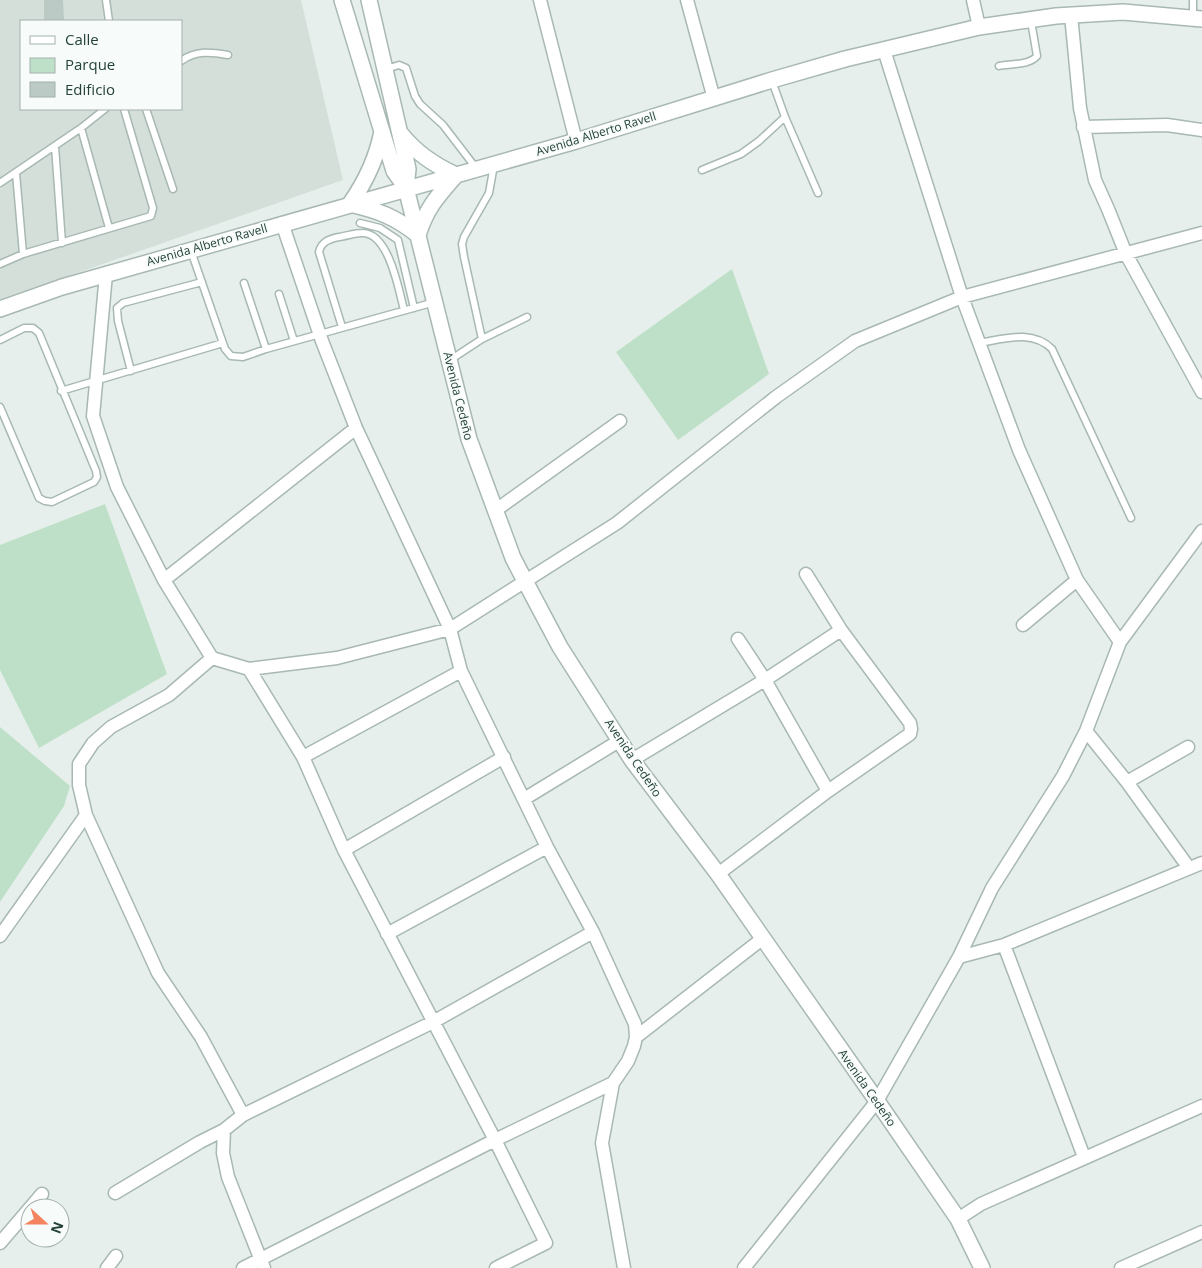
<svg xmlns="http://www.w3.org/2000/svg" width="1202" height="1268" viewBox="0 0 1202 1268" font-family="'Open Sans',sans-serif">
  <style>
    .built { fill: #d4dfda; fill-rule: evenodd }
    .green { fill: #bfe0c8 }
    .building { fill: #bbcac4 }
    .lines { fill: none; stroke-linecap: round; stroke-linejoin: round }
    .service-casing { stroke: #a8b8b2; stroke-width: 9 }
    .minor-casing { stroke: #a8b8b2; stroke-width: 15 }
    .tertiary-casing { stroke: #a8b8b2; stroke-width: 18 }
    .service { stroke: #fff; stroke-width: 6 }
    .minor { stroke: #fff; stroke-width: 12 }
    .tertiary { stroke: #fff; stroke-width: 15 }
    .labels { text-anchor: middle; stroke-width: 4; stroke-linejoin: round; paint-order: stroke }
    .street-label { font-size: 12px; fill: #24423a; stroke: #f7fbf9 }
  </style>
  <rect width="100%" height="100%" fill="#e6efeb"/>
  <path class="built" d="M0 0H301L343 180 0 300ZM21 21H181V109H21Z"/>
  <path class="green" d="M732 269 769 374 678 440 616 352Z
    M105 504 167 674 39 748 0 670V545Z
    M0 727 70 786 64 806 0 902Z"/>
  <path class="building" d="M44 0H63L64 21H44Z"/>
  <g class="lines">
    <defs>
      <path id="service" d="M106 0 109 21
        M1193 0V17
        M181 61C196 50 211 52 228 55
        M999 66C1010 64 1030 65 1037 56L1031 21
        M386 69 399 65 406 68 415 96 420 104 443 125 476 168
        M146 109 173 189
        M785 117 818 193
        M81 128 109 228
        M55 146 62 243
        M494 165 489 193 464 237 462 244 464 257 482 339 527 317
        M702 170 741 154 759 141 785 117 772 81
        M16 173 23 254
        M0 183 81 128 105 109
        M360 223 380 228 398 240 414 308
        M191 251 225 349 231 356 243 357 266 349 244 283
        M0 264 23 254 151 216 153 208 124 109
        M279 294 294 341
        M342 327 319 252C321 242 329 239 339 237 346 236 355 233 362 233 389 232 399 291 404 310
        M0 340 24 328H33L39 333 96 471 97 477 94 482 52 502 45 501 39 498 0 407
        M979 343C1004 339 1032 329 1052 349L1131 518
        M266 349 435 302
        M450 360 482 339
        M131 371 118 321 117 308 123 303 202 282
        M61 391 223 343"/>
      <path id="minor" d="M540 0 576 141
        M687 0 714 99
        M973 0 979 27
        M1071 15 1080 108 1095 180 1108 209 1126 254 1202 392
        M884 50 962 297 1019 450 1077 580 1120 642
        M1083 127 1167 125 1202 130
        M282 223 322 341 356 428 450 629 461 671 547 847 593 932 635 1024 636 1037 634 1046 628 1061 613 1083 602 1143 624 1268
        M106 274 93 416 117 487 164 580 212 658 249 669 303 757 344 850 495 1140 546 1243 496 1268
        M496 510 620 421
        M164 580 356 428
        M1023 625 1077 580
        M738 639 765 680 828 791
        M212 658 169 695 111 727 93 743 79 764V785L86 815 158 973 201 1037 243 1115 224 1130 223 1153 228 1177 264 1268
        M249 669 337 658 450 629 617 523 776 397 855 341 962 297 1202 233
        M1086 731 1127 782 1189 868
        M303 757 461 671
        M632 760 765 680 841 630
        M1127 782 1188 747
        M524 799 619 741
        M344 850 504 757
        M718 874 828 791 910 734 911 729 910 723 841 630 806 574
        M387 934 547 847
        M0 936 86 815
        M1004 945 1084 1157
        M959 957 1004 945 1202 863
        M636 1037 762 939
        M243 1115 433 1022 593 932
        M115 1193 200 1142 224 1130
        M958 1219 981 1204 1202 1106
        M0 1243 42 1194
        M107 1268 116 1256
        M243 1268 495 1140 613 1083
        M744 1268 877 1101 959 957 992 888 1063 776 1086 731 1120 642 1202 531
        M1121 1268 1202 1232"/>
      <path id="tertiary" d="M342 0 394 171 406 188
        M369 0 408 169 406 188 469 439 513 558 525 581 560 647 632 760 718 874 877 1101 958 1219 982 1268
        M382 131C377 158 366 181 350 204 379 211 394 216 418 235 427 207 437 197 456 175 434 165 416 153 401 134
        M0 309 62 287 576 141 772 80 845 59 979 27 1056 16 1123 12 1202 19"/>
    </defs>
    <use href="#service" class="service-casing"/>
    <use href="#minor" class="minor-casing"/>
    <use href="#tertiary" class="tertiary-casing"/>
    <use href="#service" class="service"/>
    <use href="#minor" class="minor"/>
    <use href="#tertiary" class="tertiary"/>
  </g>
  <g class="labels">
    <g class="street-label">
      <text transform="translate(596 134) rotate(-17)" y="4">Avenida Alberto Ravell</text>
      <text transform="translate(207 245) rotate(-16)" y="4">Avenida Alberto Ravell</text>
      <text transform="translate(458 396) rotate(76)" y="4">Avenida Cedeño</text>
      <text transform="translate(633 758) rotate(56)" y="4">Avenida Cedeño</text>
      <text transform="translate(867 1088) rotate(55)" y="4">Avenida Cedeño</text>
    </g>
  </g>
  <rect x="20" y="20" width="162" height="90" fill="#f7fbf9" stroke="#a3b1ad"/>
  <rect x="30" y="36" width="25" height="8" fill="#ffffff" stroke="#a3b1ad"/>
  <text x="65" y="45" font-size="15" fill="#24423a">Calle</text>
  <rect x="30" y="58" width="25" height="15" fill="#bfe0c8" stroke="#a3b1ad"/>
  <text x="65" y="70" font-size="15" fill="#24423a">Parque</text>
  <rect x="30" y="82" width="25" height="15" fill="#bbcac4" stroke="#a3b1ad"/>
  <text x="65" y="95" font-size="15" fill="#24423a">Edificio</text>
  <g transform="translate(45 1223) rotate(111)"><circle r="24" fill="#f7fbf9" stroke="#a3b1ad"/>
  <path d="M0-4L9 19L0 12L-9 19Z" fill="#f4845f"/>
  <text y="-8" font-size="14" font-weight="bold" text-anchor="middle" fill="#24423a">N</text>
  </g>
</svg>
